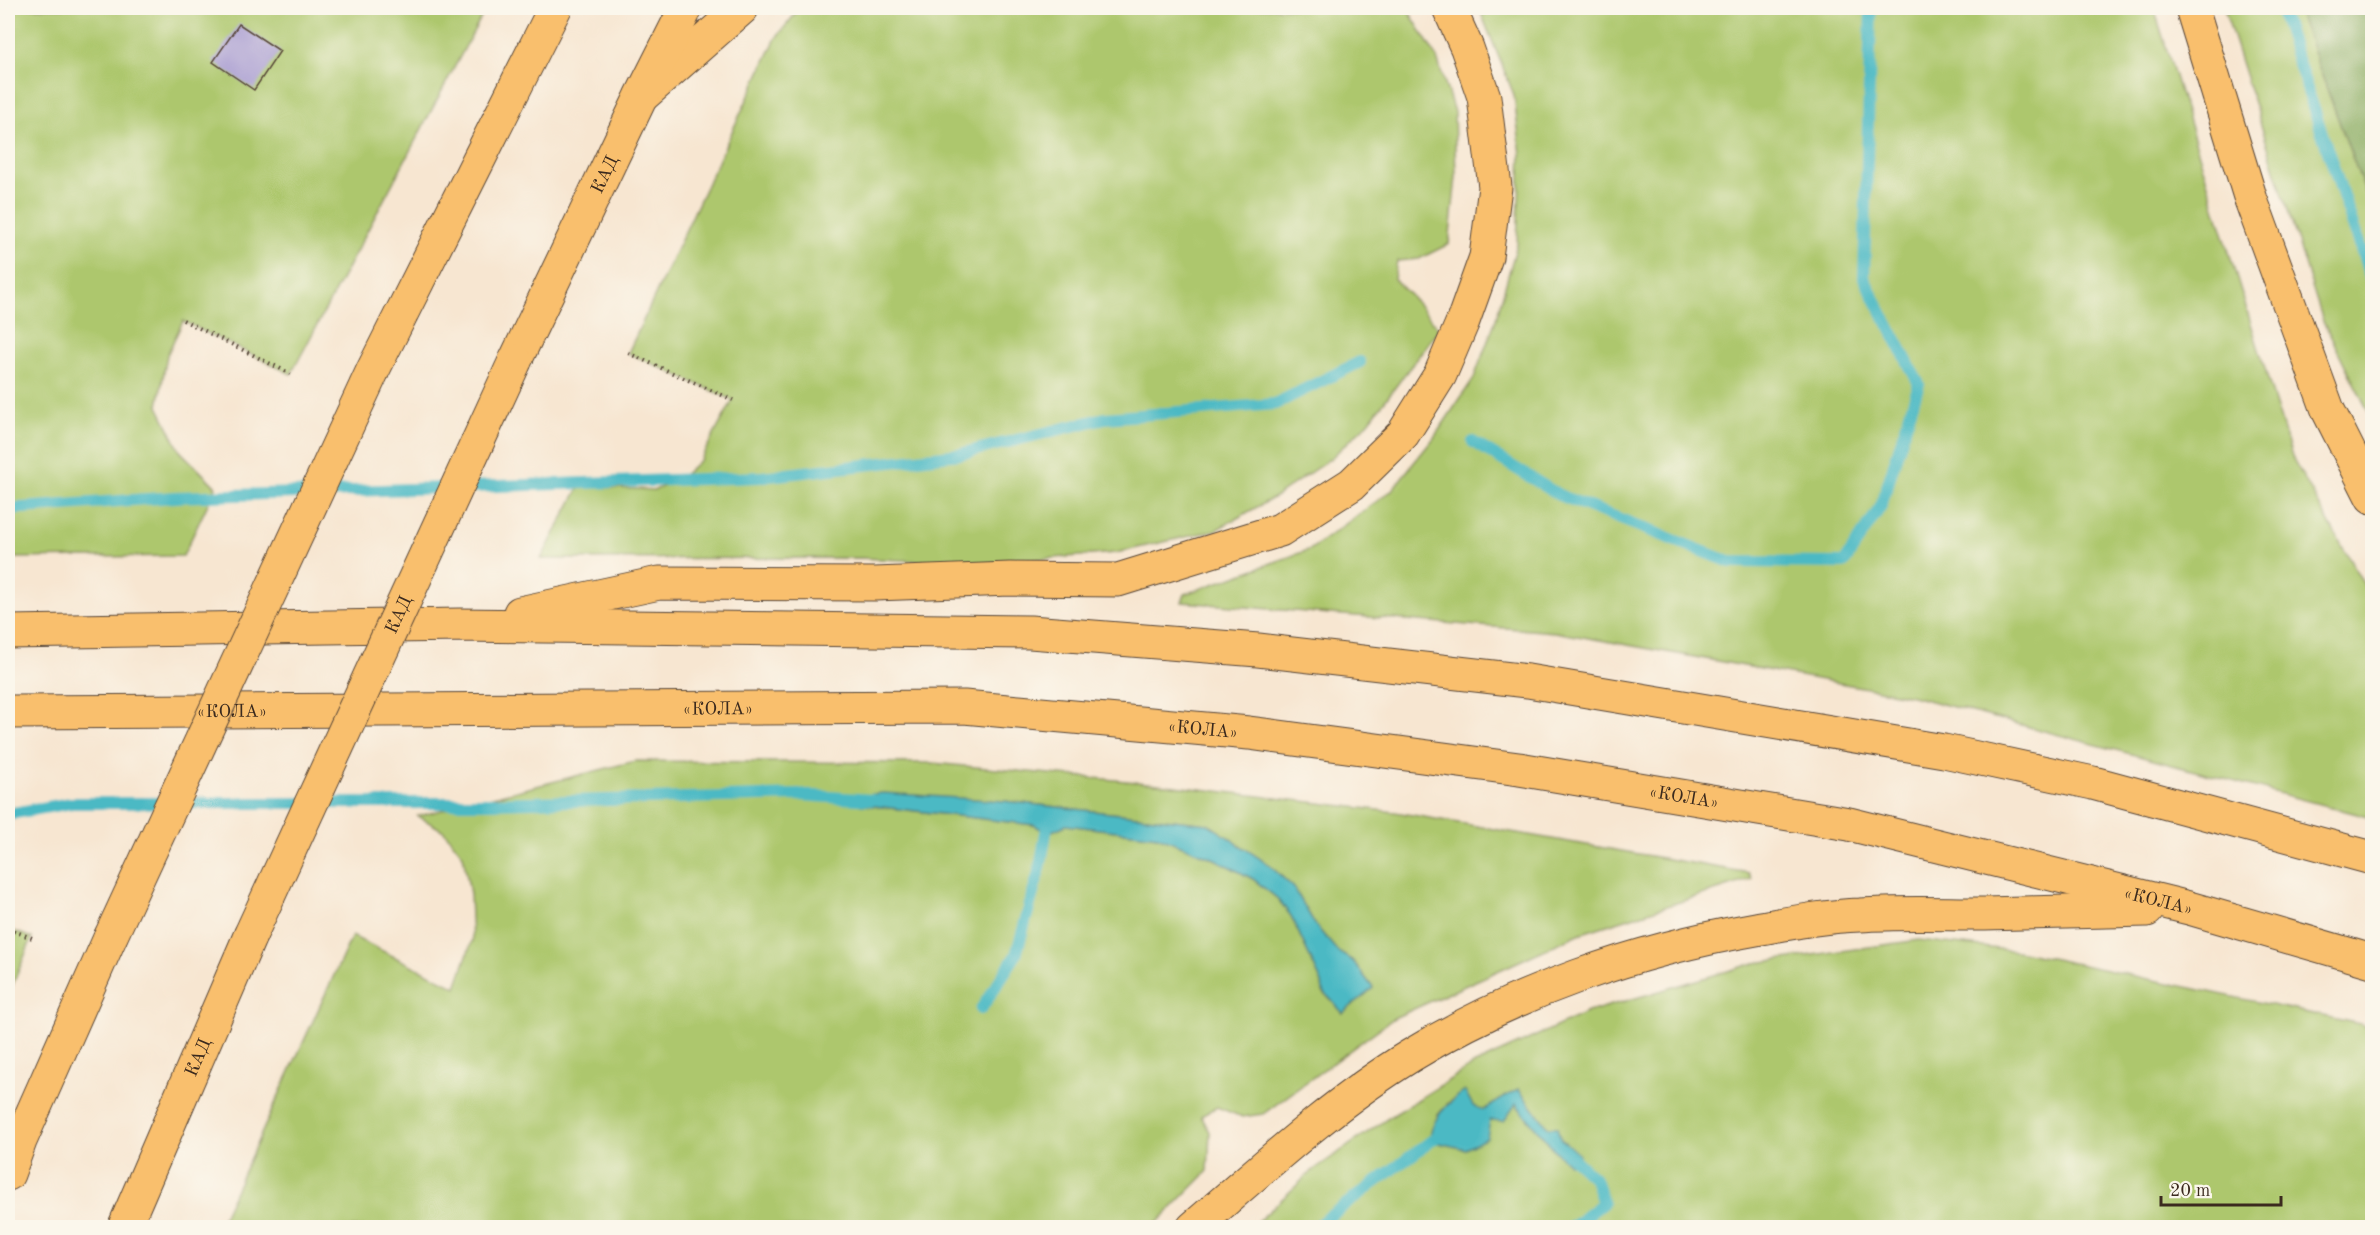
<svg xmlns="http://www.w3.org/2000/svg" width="2380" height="1235" font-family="'Old Standard TT',serif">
	<rect width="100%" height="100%" fill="#fbf7ec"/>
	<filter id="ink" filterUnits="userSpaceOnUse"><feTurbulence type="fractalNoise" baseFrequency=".0167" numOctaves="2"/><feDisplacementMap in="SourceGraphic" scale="12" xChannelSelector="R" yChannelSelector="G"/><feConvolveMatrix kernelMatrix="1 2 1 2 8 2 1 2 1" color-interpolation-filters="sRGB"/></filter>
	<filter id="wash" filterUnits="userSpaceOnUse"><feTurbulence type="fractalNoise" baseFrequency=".008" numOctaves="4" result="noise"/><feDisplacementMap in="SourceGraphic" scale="24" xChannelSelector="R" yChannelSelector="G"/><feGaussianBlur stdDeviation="1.35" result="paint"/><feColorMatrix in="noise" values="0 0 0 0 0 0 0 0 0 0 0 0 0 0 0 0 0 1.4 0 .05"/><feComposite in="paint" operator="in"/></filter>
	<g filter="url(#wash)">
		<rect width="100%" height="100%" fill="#f7e6d1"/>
		<g fill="#adc76d" stroke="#747846" stroke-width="1.5" fill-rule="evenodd">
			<polygon points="8,8 486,8 291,374 183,321 167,355 158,406 180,451 216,487 183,556 8,558"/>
			<polygon points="800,8 1407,8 1437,58 1454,112 1456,177 1449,244 1419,259 1397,261 1394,279 1411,296 1439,329 1369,422 1331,458 1275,497 1216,530 1116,553 980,564 860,558 541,559 580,486 655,490 679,479 700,460 733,400 628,353 776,38"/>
			<polygon points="1479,8 2154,8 2292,457 2372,599 2372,818 1912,696 1555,632 1182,602 1185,594 1311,549 1391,491 1433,439 1474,378 1496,319 1517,244 1521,155 1514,95"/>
			<polygon points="2224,8 2297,8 2372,210 2372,419 2323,321"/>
			<path d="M635,761L932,763L1158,784L1395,812L1749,873L1752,879L1579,934L1394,1018L1263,1114L1242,1117L1217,1107L1201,1116L1210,1132L1208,1171L1153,1227L218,1228L352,936L456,987L472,941L470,894L463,855L444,831L418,816ZM857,796L1004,801L1208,824L1268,864L1294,888L1316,926L1338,952L1353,961L1373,988L1343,1013L1323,992L1322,983L1291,916L1278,899L1253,879L1215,859L1158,836L1066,825L1052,831L1043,830L1034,825L857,804Z"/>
			<polygon points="8,929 32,938 8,996"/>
			<path d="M1919,940L2017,951L2360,1024L2372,1029V1227L1251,1228L1312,1171L1387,1119L1473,1065L1588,1012L1755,963ZM1518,1089L1548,1128L1578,1155L1569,1164L1554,1150L1515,1103L1490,1120L1466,1149L1439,1143L1437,1116L1448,1103L1465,1091L1473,1106L1484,1110Z"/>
		</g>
		<polygon fill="#8aac60" stroke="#626b3f" stroke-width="1.5" points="2297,8 2372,8 2372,210"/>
		<g fill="#4bb9c4" stroke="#437271" stroke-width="1.5">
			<polygon points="883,793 1004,801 1208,824 1268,864 1294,888 1316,926 1338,952 1353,961 1373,988 1343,1013 1323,991 1322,983 1291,916 1278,899 1253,879 1215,859 1158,836 1066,825 1052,831 1043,830 1034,825 857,804 857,796"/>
			<path d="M1518,1089L1548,1127H1557L1560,1138L1579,1155L1569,1164L1554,1150L1516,1104L1504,1121L1490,1120L1487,1138L1466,1149L1439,1143L1430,1136C1434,1115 1448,1103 1465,1091L1473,1106L1484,1110Z"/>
		</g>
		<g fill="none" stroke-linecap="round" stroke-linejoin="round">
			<g stroke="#4bb9c4" stroke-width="12">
				<polyline points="2280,8 2372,282"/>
				<polyline points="1473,442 1559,495 1730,562 1844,563 1881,506 1919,384 1864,278 1871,8"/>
				<polyline points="8,509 175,497 761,477 960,454 1105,418 1275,404 1360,362"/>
				<polyline points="8,814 71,803 493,803 800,795 872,800"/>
				<polyline points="981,1009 1016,955 1040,868 1049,815"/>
				<polyline points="1563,1149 1595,1179 1603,1203 1571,1228"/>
				<polyline points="1314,1228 1446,1130"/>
			</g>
		</g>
		<g id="blocks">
			<polygon fill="#ada2d3" points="239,24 280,51 254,90 213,62"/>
		</g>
	</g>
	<g filter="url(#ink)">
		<use href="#blocks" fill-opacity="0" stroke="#574639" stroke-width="1.5"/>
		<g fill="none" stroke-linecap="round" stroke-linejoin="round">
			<defs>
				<g id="primary">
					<polyline points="642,96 742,8"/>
					<polyline points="520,613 659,583 875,584 1010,579 1118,580 1280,530 1352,484 1403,434 1440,375 1463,321 1486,257 1495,187 1484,97 1467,48 1449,8"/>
					<polyline points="8,632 460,625 1030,632 1258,650 1528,681 1944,751 2093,783 2372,858"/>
				</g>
				<g id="trunk">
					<polyline points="2192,8 2251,200 2328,410 2372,497"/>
					<path id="s1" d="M8,712L964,707L1249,733L1519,769L1849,824L2189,908L2372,961"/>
					<path d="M1193,1228C1263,1168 1332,1104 1410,1056C1514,992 1636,950 1756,929C1790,923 1825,916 1860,915C1901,912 1943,914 1985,914C2039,913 2093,911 2147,910"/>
				</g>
				<g id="motorway">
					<path id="s2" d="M515,361L641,97L686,8"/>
					<polyline points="373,370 555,8"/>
					<polyline points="8,1174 20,1141 110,938"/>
					<path id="s3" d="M124,1228L250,936"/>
				</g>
			</defs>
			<use href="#primary" stroke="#574639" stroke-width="35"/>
			<use href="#trunk" stroke="#574639" stroke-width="35"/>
			<use href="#motorway" stroke="#574639" stroke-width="35"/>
			<g stroke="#574639" stroke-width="4" stroke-dasharray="1.5 4.5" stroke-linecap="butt">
				<polyline points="183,320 291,374"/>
				<polyline points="628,353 733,400"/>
				<polyline points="8,929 32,938"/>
			</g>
			<use href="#primary" stroke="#f9bf6d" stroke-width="33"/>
			<use href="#trunk" stroke="#f9bf6d" stroke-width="33"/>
			<use href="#motorway" stroke="#f9bf6d" stroke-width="33"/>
			<defs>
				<g id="motorway-bridge">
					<path id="s4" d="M250,936L515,361"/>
					<polyline points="110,938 373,370"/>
				</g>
			</defs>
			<use href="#motorway-bridge" stroke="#574639" stroke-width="35" stroke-linecap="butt"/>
			<use href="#motorway-bridge" stroke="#f9bf6d" stroke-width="33"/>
		</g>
	</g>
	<g text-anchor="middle" stroke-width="6" stroke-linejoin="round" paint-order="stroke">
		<g font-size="18" fill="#3b2a1e" stroke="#fbf7ec">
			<text dy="6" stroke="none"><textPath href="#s2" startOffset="207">КАД</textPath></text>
			<text dy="6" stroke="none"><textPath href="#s4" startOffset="354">КАД</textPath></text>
			<text dy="6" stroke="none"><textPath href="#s1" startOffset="710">«КОЛА»</textPath></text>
			<text dy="6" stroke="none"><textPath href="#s1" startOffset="224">«КОЛА»</textPath></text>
			<text dy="6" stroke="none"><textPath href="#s1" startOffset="1196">«КОЛА»</textPath></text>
			<text dy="6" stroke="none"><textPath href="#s1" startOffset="1682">«КОЛА»</textPath></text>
			<text dy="6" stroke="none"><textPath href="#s1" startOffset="2168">«КОЛА»</textPath></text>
			<text dy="6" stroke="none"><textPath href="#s3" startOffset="186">КАД</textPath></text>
		</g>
	</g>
	<rect width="2380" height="1235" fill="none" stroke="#fbf7ec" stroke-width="30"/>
	<path d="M2161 1196v9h120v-9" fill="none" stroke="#3b2a1e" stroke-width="3"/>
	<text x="2170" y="1196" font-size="18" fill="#3b2a1e" stroke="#fbf7ec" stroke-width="4.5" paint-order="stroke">20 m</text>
</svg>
